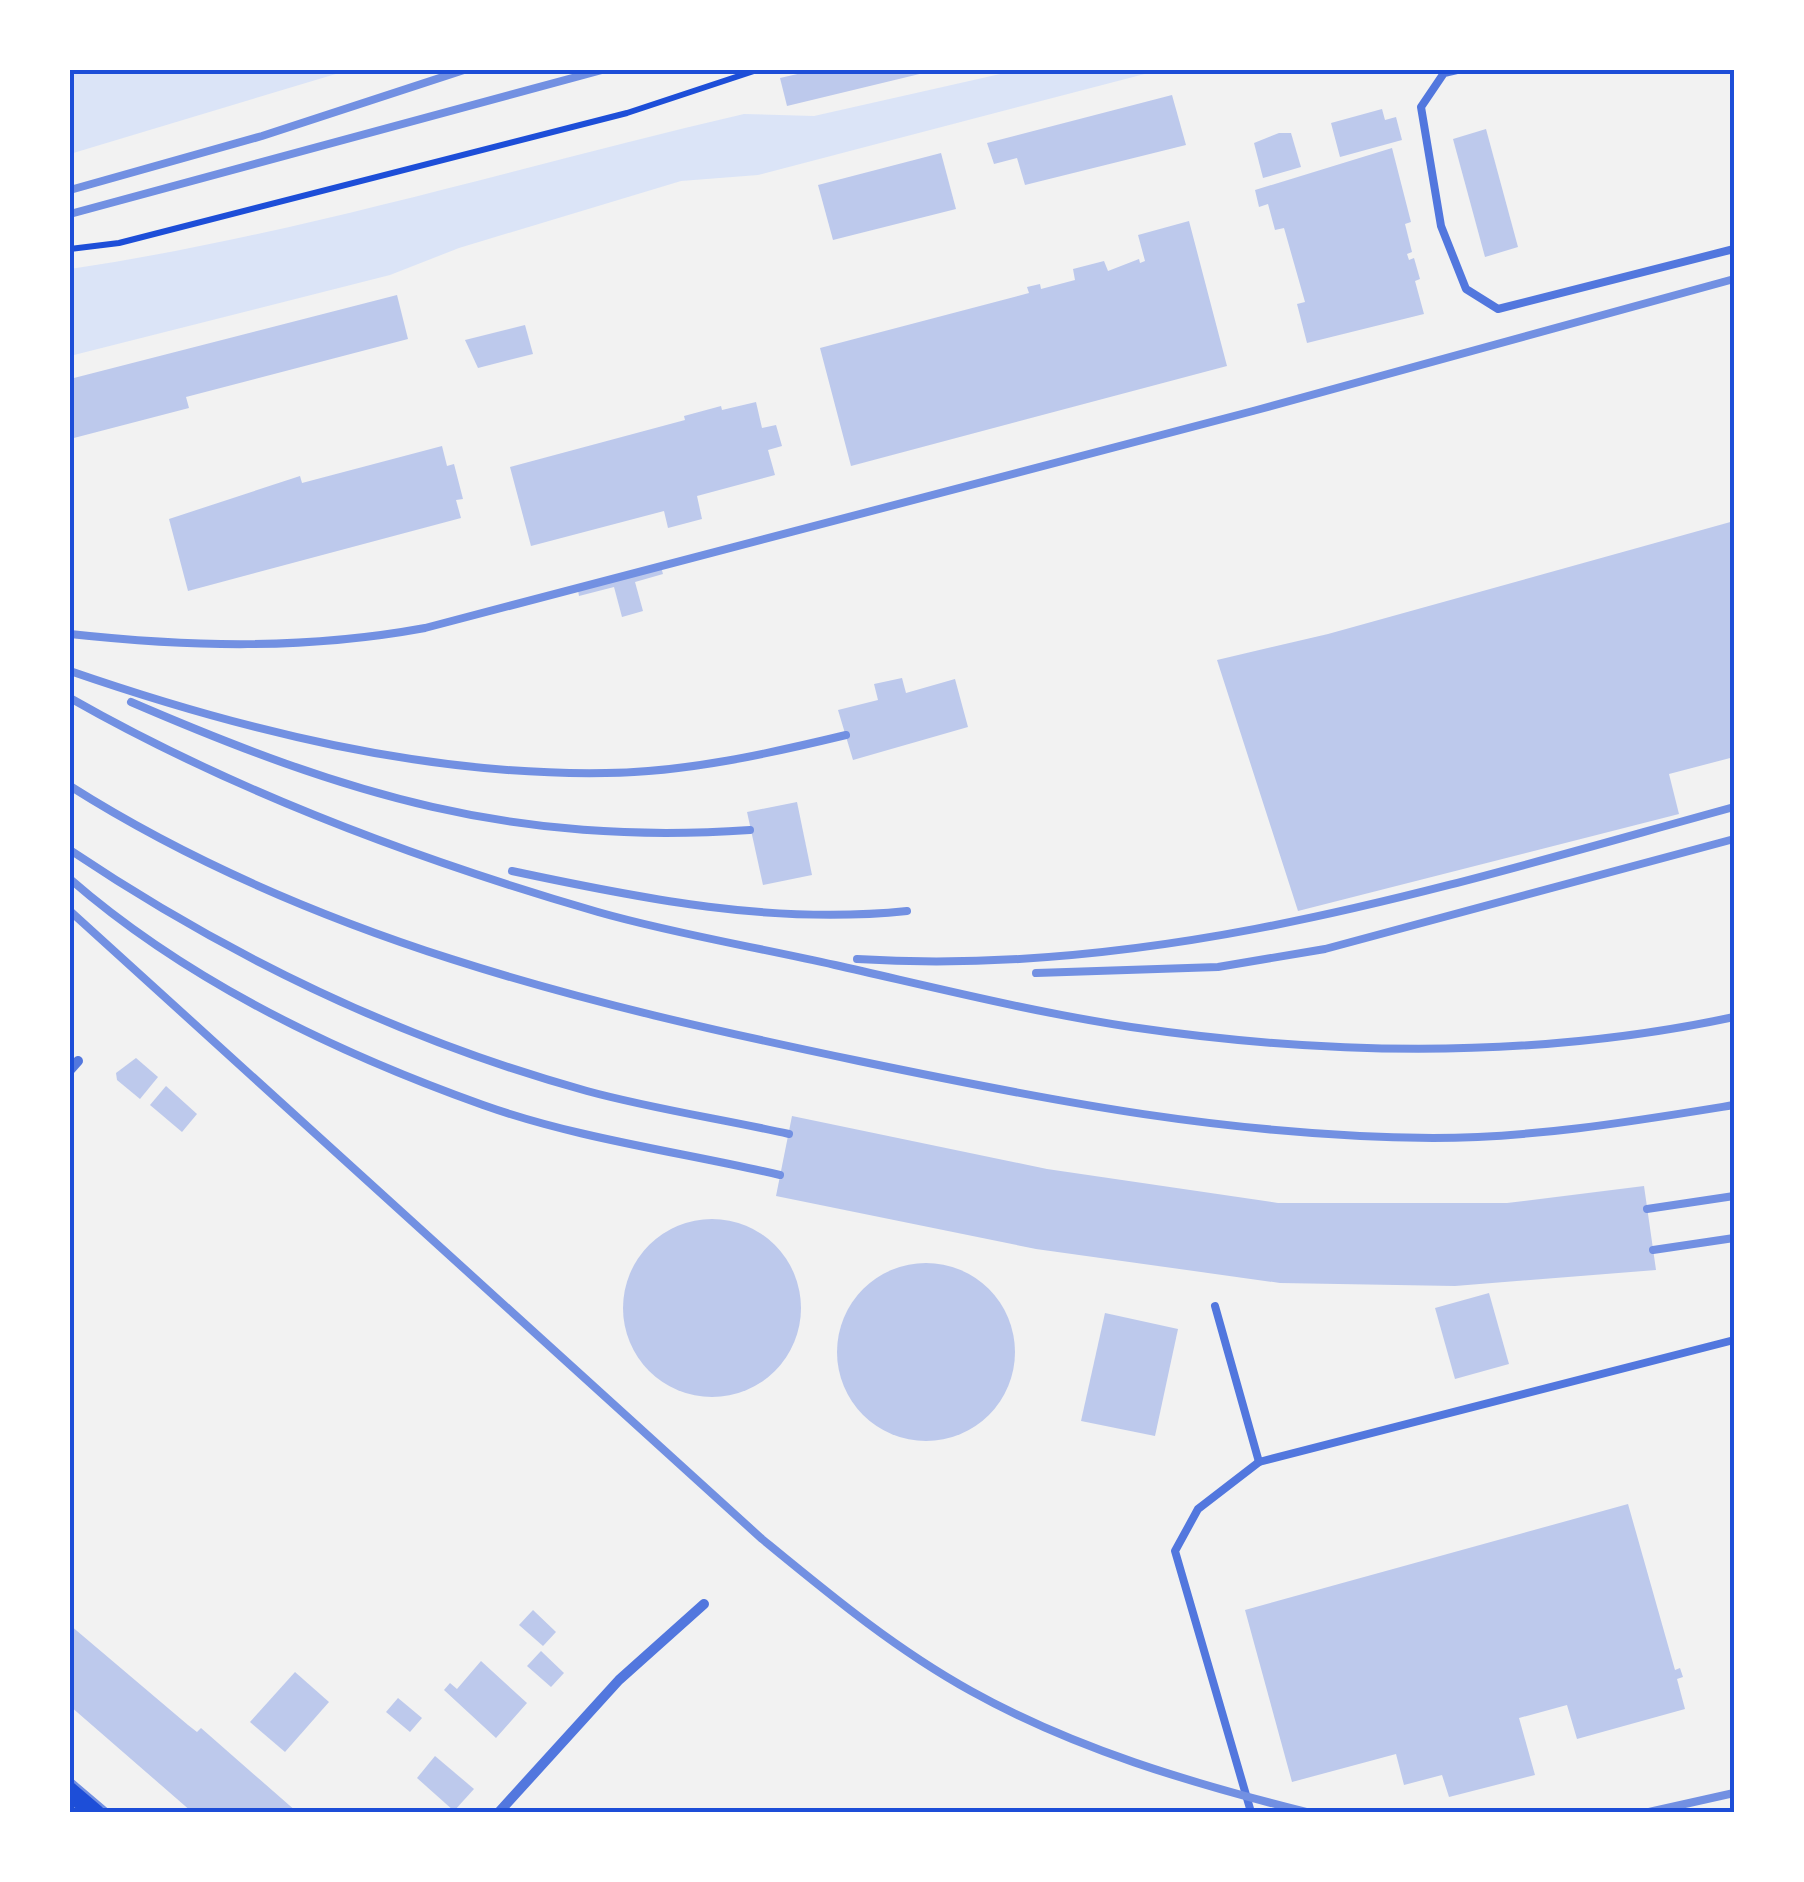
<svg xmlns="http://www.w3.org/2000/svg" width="1804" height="1882" font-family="'Golos Text',sans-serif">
	<rect width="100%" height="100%" fill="#f2f2f2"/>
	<g fill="#dbe4f7">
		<polygon points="70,70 349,70 70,154"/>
		<path d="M1018,70H1160L758,175L681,181L459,248L390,275L70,356V269C298,235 520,166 744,114L814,116Z"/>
	</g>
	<g fill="#bdc9ec">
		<polygon points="815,70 932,70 932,71 787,106 780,78"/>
		<polygon points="1172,95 1186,145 1025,185 1017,158 994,164 987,143"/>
		<polygon points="1382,109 1385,120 1396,117 1402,140 1340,157 1331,123"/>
		<polygon points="1486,129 1518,247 1485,257 1453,139"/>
		<polygon points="1279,133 1291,133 1301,167 1263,178 1254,143"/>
		<polygon points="1392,148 1411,222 1405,224 1412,252 1407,254 1409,260 1414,258 1420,279 1415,281 1424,314 1307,343 1297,304 1305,302 1284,228 1275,230 1268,204 1259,207 1255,190"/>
		<polygon points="941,153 956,209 833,240 818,185"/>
		<polygon points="1189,221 1227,366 851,466 820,348 1029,293 1027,287 1040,284 1041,289 1075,280 1073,269 1104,261 1108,271 1139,259 1140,263 1145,261 1138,235"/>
		<polygon points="397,295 408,339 186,397 189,408 70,439 70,379"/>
		<polygon points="525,325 533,354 478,368 465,340"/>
		<polygon points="756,402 762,428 776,425 782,446 768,450 775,475 697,496 702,519 668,528 664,511 531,546 510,467 685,420 684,416 721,406 722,410"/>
		<polygon points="442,446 447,466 454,464 463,499 456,500 461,518 188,591 169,519 300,476 302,483"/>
		<polygon points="1734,521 1734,757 1669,774 1679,814 1298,911 1217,660 1328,634"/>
		<polygon points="660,563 663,574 635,582 643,611 622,617 614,587 579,596 577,585"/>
		<polygon points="902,678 906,693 955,679 968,727 853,760 838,710 878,700 874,684"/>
		<polygon points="797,802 812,875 763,885 747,812"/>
		<polygon points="136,1058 158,1077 140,1099 117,1080 116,1073"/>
		<polygon points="166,1086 197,1114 182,1132 150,1105"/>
		<polygon points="792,1116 1047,1169 1278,1203 1507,1203 1644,1186 1656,1270 1455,1286 1280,1283 1036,1249 776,1196"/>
		<circle cx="712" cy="1308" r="89"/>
		<circle cx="926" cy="1352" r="89"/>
		<polygon points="1489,1293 1509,1364 1455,1379 1435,1308"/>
		<polygon points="1105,1313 1178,1329 1155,1436 1081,1421"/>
		<polygon points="1628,1504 1675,1670 1680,1668 1683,1677 1677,1679 1685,1709 1577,1739 1567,1705 1519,1718 1535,1775 1449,1797 1442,1775 1404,1785 1396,1754 1292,1782 1245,1610"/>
		<polygon points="533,1610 556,1632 543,1646 519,1625"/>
		<polygon points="70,1625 188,1725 197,1732 201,1728 297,1812 192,1812 70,1706"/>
		<polygon points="541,1651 564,1673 551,1687 527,1666"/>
		<polygon points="481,1661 527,1703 496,1738 444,1690 450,1683 457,1689"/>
		<polygon points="295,1672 329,1702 285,1752 250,1722"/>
		<polygon points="398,1698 422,1718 410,1732 386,1712"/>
		<polygon points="435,1756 474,1789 454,1811 417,1778"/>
	</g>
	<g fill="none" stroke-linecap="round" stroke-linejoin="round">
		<polyline stroke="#1d4ed8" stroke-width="6" points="70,249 119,243 627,113 757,70"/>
		<g stroke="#5277de" stroke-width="8">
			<polyline points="1457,70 1444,73 1421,107 1441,226 1466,289 1498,309 1734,249"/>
			<polyline points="1215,1306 1259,1462"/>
			<polyline points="1251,1812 1175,1551 1198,1509 1259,1462 1734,1340"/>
		</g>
		<g stroke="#5277de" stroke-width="10">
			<polyline points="70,1070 78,1061"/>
			<polyline points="499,1812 619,1680 704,1604"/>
		</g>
		<polyline stroke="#1d4ed8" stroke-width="20" points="70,1791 94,1812"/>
		<g stroke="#7290e2" stroke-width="2.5">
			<polyline points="70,1778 110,1812"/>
			<polyline points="70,1805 78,1812"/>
		</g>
		<g stroke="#7290e2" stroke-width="8">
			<polyline points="70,190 262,136 464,70"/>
			<polyline points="70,214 602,70"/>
			<path d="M70,634C190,647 305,650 425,628L1253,411L1734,279"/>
			<path d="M70,671C241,730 425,776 606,773C687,772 767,754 846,735"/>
			<path d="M70,698C235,792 415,859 598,912C675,934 756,947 835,965C933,987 1032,1012 1131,1027C1330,1056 1537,1059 1734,1017"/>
			<path d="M131,702C347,795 512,846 750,830"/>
			<path d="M70,786C310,938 585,1004 859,1061C1056,1102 1230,1136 1433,1138C1534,1138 1635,1121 1734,1105"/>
			<path d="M70,850C228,956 402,1040 587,1091C653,1109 722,1119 789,1134"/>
			<path d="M512,871C643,899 773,925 907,911"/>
			<path d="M70,879C187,981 337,1053 483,1105C579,1139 681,1152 780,1175"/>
			<path d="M70,911L762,1539C829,1594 895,1649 971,1691C1075,1749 1191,1783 1306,1812"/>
			<path d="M857,959C1160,978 1446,886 1734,807"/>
			<polyline points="1036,973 1218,967 1325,949 1734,839"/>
			<polyline points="1647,1209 1734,1196"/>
			<polyline points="1653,1250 1734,1238"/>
			<polyline points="1649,1812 1734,1793"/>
		</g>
	</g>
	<rect width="1804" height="1882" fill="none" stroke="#ffffff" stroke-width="145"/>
	<rect x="72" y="72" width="1660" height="1738" fill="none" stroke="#1d4ed8" stroke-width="4"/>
</svg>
